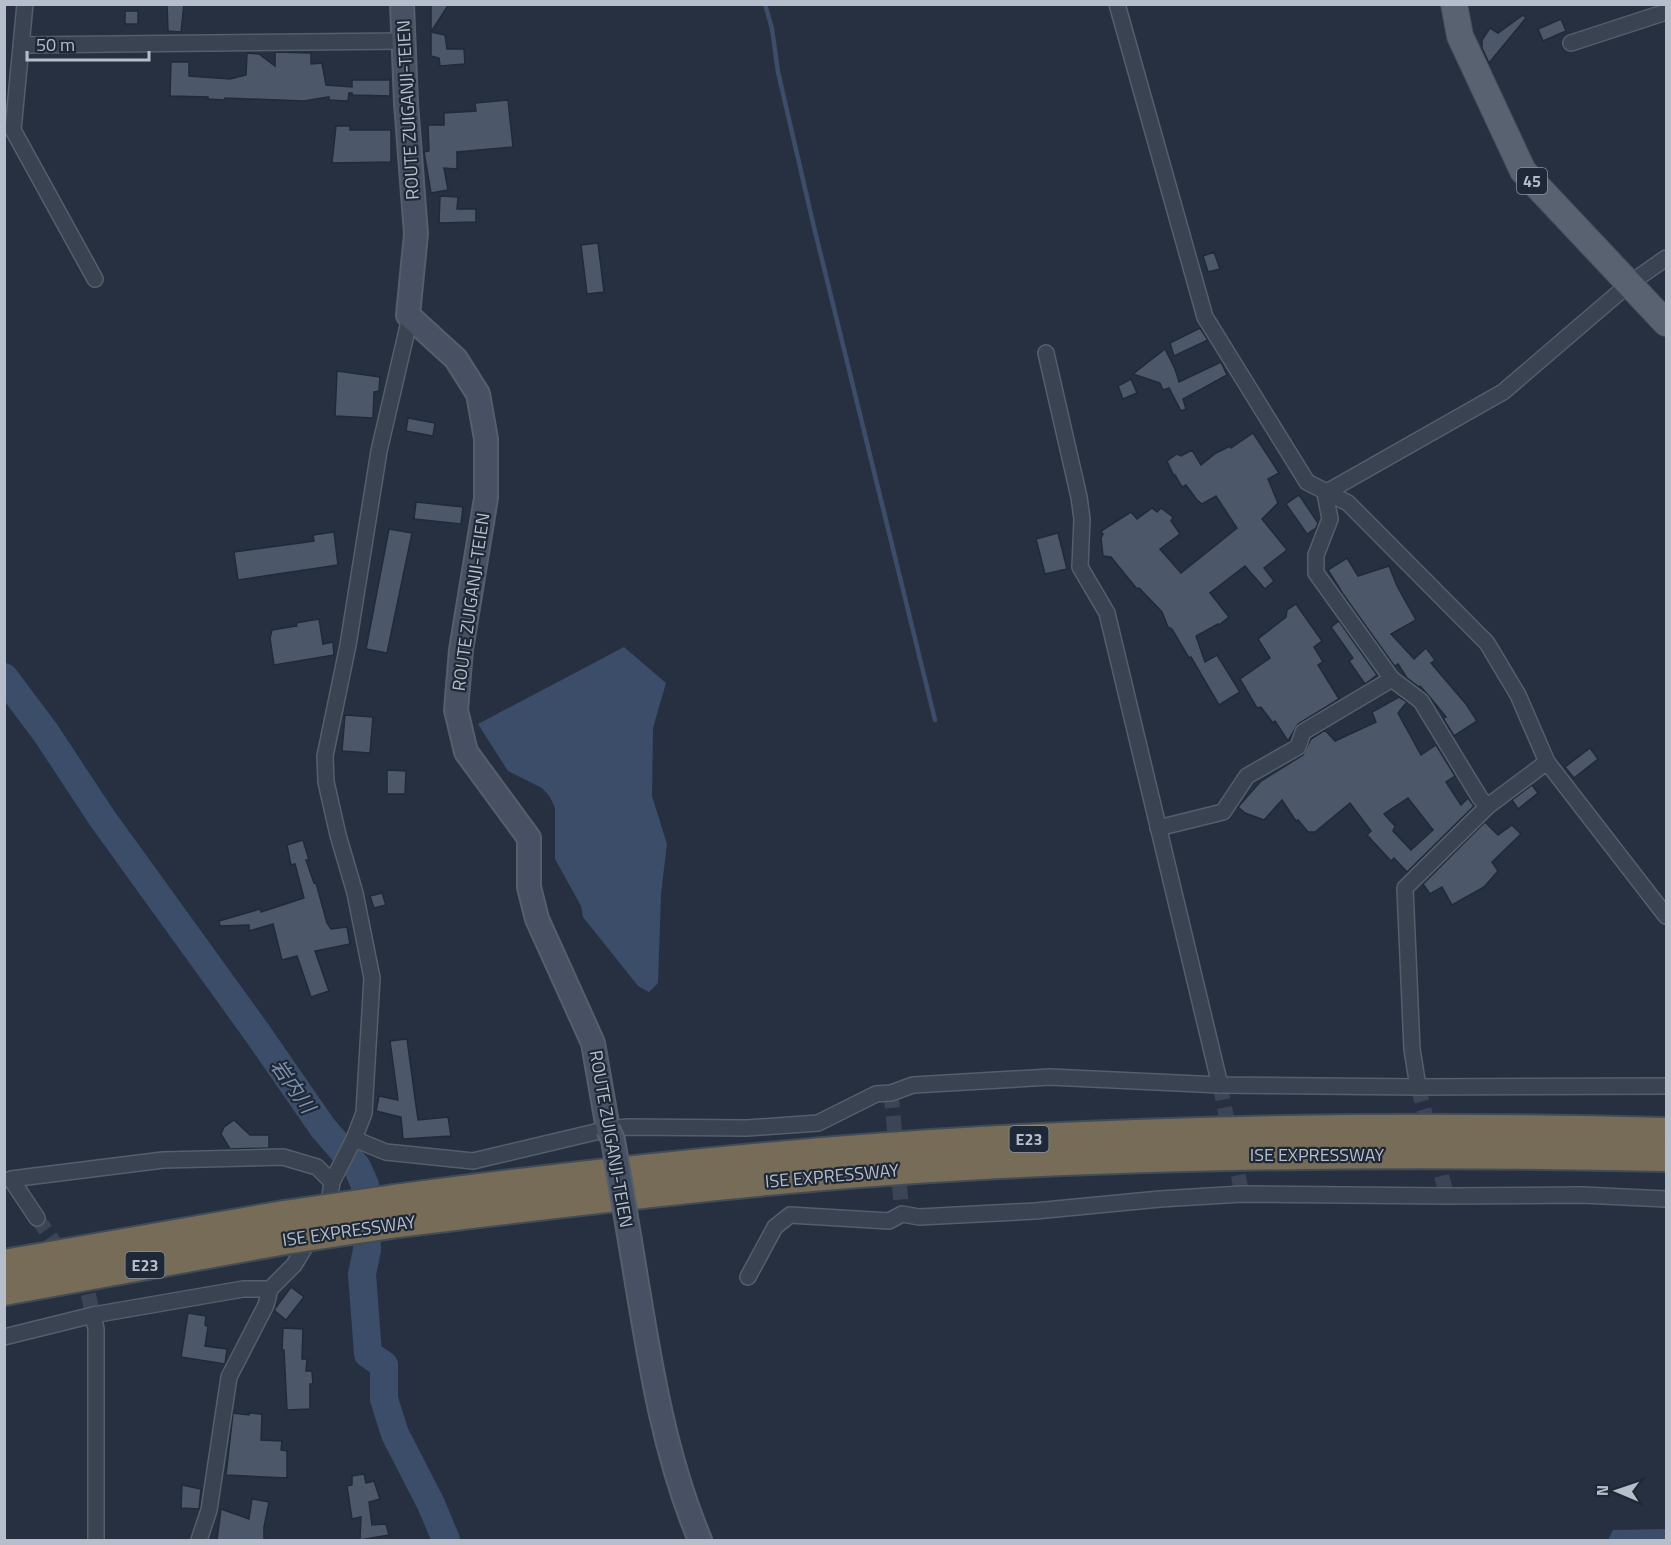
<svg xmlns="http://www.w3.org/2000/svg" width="1671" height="1545" font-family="'Titillium Web','Noto Sans JP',sans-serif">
	<rect width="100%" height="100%" fill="#263041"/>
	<g fill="#3c4d6a">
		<polygon points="624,647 666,683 653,728 652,796 667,844 661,894 658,983 649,992 638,986 583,917 581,906 555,859 555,808 550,797 542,788 508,771 478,724"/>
		<polygon points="1666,1529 1666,1540 1608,1540 1613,1530"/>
	</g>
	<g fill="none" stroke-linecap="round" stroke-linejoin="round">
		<polyline stroke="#3c4d6a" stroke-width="4.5" points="765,4 772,29 778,72 813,223 935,720"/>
		<polyline stroke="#3c4d6a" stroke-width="28" points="4,677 46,733 102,818 258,1034 323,1128 357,1167 365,1185 367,1250 362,1274 368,1354 384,1365 384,1399 395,1434 431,1504 446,1540"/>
	</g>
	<g fill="#4c576a" stroke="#212a38" stroke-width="1.5" fill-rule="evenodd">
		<polygon points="167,4 184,4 181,32 168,31"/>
		<polygon points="431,4 449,4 431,32"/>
		<rect x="125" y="11" width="13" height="13"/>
		<polygon points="1523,15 1526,18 1489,63 1482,48 1482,40 1490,28 1498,33"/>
		<polygon points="1561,19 1566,31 1543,41 1538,29"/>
		<polygon points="431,32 445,35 447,49 464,49 465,64 440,66 439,58 431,56"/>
		<polygon points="275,52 311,53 311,64 322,63 326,85 352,87 352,80 390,80 390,96 352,95 352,93 349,93 348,101 329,100 329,97 304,101 225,98 225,100 208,99 208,97 170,96 171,62 189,62 189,76 230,79 246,75 247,53 259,54 275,66"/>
		<polygon points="508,100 513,147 457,152 457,169 444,168 448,190 431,193 424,152 429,151 428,125 444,125 444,113 476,111 475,103"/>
		<polygon points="336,126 350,126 350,130 391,130 391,162 332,163"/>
		<polygon points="440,196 458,197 457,209 476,209 476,222 439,223"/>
		<polygon points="598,243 604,292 587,294 581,245"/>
		<polygon points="1214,252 1220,269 1208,272 1203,256"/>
		<polygon points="1200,328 1208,340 1174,356 1170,343"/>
		<polygon points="1165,349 1175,369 1179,382 1221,362 1227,375 1183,399 1186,409 1181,411 1169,388 1163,390 1160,383 1133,374"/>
		<polygon points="337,371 380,377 379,391 374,392 373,418 335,416"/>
		<polygon points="1131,379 1137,393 1123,399 1118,386"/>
		<polygon points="408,418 435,423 433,436 406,431"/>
		<polygon points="1253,433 1279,473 1268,479 1278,503 1262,519 1287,550 1264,568 1274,581 1265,589 1245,566 1210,593 1229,617 1219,625 1218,624 1196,636 1205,662 1217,655 1240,692 1219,705 1191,657 1189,658 1172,629 1168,627 1162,612 1139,588 1137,589 1111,557 1103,556 1101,538 1103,534 1101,531 1131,512 1137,519 1152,508 1157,512 1161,508 1173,517 1171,521 1180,534 1160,549 1181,573 1237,528 1216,496 1202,504 1197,500 1186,485 1182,487 1175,475 1174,476 1167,461 1177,454 1181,456 1192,450 1201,465 1216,453 1230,446 1231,448"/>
		<polygon points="1299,495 1318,523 1316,528 1307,534 1286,504"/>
		<polygon points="416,502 463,507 461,524 414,519"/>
		<polygon points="389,529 412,533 387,653 366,649"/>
		<polygon points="334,532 338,565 238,580 234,552 314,541 313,535"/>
		<polygon points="1058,533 1067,569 1045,574 1036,539"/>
		<polygon points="1347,558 1358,576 1389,566 1397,586 1416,620 1391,634 1414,659 1426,648 1435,660 1431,663 1466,704 1477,721 1454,736 1443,718 1446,717 1429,696 1420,686 1419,687 1407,678 1398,664 1396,666 1393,664 1343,594 1328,570"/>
		<polygon points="1296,604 1322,641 1314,647 1323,662 1318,665 1339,699 1298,724 1288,741 1275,721 1273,723 1261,707 1257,708 1240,679 1270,658 1258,639 1286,617 1287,610"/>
		<polygon points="319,619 323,644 333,642 334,655 274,665 270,638 272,630 297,626 296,623"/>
		<polygon points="1339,621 1377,675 1365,684 1349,661 1353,658 1331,627"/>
		<path d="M1399,697L1407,702L1398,713L1421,755L1436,745L1455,776L1446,782L1461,805L1468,798L1474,806L1407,872L1394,858L1391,861L1367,835L1371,831L1350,803L1315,832H1308L1298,820L1296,821L1282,800L1264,820L1245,813L1238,807L1261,781L1303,755L1311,739L1325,730L1335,741L1376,722L1372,712ZM1408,798L1433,830L1411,850L1393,831L1395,826L1384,814Z"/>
		<polygon points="345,715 373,717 370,753 342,751"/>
		<polygon points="1590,748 1598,759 1574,778 1565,767"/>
		<polygon points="387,770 406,771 405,794 387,794"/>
		<polygon points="1532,785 1538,793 1518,809 1512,800"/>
		<polygon points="1485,822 1498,835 1512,825 1521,834 1492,862 1498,871 1484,887 1452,905 1442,887 1430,894 1423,884"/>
		<polygon points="303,840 309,860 306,860 314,883 316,883 327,923 331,929 347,927 350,944 315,951 329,991 311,997 297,956 282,960 273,924 249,931 249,925 220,926 219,921 260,909 261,912 304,898 295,864 291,865 287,845"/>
		<polygon points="382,893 386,905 374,908 370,896"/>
		<polygon points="407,1039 418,1120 448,1117 451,1136 403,1139 401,1117 376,1111 379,1096 398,1100 390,1041"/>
		<polygon points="234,1120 250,1135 269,1135 269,1148 230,1149 221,1134 224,1127"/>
		<polygon points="291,1287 304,1297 286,1320 274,1310"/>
		<polygon points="188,1313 206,1316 205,1325 208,1327 205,1346 227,1349 225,1364 181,1357"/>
		<polygon points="283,1328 303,1329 302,1359 307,1359 306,1371 312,1371 313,1384 310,1384 310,1409 287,1410 284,1350 282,1350"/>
		<polygon points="233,1413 249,1415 249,1413 262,1414 261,1440 282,1441 281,1450 287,1451 287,1478 226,1475"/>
		<polygon points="364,1474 366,1483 374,1481 380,1499 369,1502 372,1525 386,1524 389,1535 360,1540 361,1517 352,1519 347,1486 352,1485 352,1476"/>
		<polygon points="182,1485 201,1489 199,1509 181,1508"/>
		<polygon points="252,1499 269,1502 264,1527 264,1540 217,1540 221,1509 249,1519"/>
	</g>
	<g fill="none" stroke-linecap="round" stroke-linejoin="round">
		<g stroke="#3c4556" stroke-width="15" stroke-dasharray="15 8" stroke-linecap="butt">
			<polyline points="1220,1085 1242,1194"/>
			<polyline points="1418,1087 1447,1196"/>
			<polyline points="891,1093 902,1214"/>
			<polyline points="37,1218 87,1289 93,1315"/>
		</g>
		<defs>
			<g id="street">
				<polyline points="25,4 13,130 95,279"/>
				<polyline points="1117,4 1205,317 1307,482 1348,503 1487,643 1518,695 1547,762 1666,916"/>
				<polyline points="1571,43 1666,12"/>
				<polyline points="22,45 402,41"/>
				<polyline points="1046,353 1079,497 1082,519 1080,567 1107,613 1220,1085"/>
				<polyline points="1325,493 1503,392 1629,284 1666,258"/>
				<polyline points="1325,493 1330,519 1316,555 1316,573 1392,679 1421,701 1480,798 1488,806"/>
				<polyline points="1158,828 1223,812 1247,776 1298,747 1303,732 1392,679"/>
				<polyline points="1418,1087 1412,1049 1405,888 1488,806 1547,762"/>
				<polyline points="354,1139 386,1152 473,1161 608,1129 628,1127 747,1128 818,1123 876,1094 891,1093 913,1085 1050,1077 1220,1085 1418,1087 1666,1086"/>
				<polyline points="324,1211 330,1196 332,1182 354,1139 364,1113 372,978 355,893 338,835 326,782 325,756 348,645 379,451 408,326 408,315"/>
				<polyline points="37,1218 11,1179 163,1160 283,1157 317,1167 332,1182"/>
				<polyline points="748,1277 775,1227 790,1215 889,1221 902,1214 919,1217 1035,1211 1160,1199 1242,1194 1447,1196 1582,1195 1666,1199"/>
				<polyline points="93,1315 96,1329 96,1540"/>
				<polyline points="4,1337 93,1315 243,1289 270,1289"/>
				<polyline points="199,1540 209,1510 229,1377 266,1305 270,1289 294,1265 312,1235"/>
			</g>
			<g id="secondary">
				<polyline points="402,4 406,103 416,234 408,315 456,359 478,394 486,439 486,498 461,650 456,710 466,752 529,838 529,887 537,919 593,1043 608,1129"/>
				<path d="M630,1241C647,1342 660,1445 700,1540"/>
			</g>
			<polyline id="primary" points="1454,4 1460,36 1523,171 1666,323"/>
			<g id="highway">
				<path d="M394,1199C589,1173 784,1152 981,1141C1209,1128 1438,1126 1666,1132"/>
				<path d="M398,1223C593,1199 787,1175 983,1165C1211,1153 1439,1152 1666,1157"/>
				<polyline points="4,1264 284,1215"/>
				<polyline points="4,1291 285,1240"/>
			</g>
		</defs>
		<use href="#street" stroke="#555e6b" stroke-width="18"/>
		<use href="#secondary" stroke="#555e6b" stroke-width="26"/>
		<use href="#primary" stroke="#444c5a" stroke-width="28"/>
		<use href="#highway" stroke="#424b58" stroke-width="32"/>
		<use href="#street" stroke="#3a4351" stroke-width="15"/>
		<use href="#secondary" stroke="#485164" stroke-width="22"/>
		<use href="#primary" stroke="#586271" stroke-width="26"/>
		<use href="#highway" stroke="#776c57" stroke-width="28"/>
		<defs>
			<polyline id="secondary-bridge" points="608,1129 613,1140 630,1241"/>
			<g id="highway-bridge">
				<polyline points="284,1215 394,1199"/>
				<polyline points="285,1240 398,1223"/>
			</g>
		</defs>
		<use href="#secondary-bridge" stroke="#555e6b" stroke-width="26" stroke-linecap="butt"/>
		<use href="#highway-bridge" stroke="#424b58" stroke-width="32" stroke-linecap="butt"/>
		<use href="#secondary-bridge" stroke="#485164" stroke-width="22"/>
		<use href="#highway-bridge" stroke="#776c57" stroke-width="28"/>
	</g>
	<g text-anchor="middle" stroke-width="4.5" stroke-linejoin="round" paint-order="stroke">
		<g fill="#1f2836" stroke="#89919e" stroke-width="1.5">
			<rect x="1517" y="168" width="30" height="26" rx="4.5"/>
			<rect x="1009.5" y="1126" width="39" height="26" rx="4.5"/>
			<rect x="125.5" y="1252" width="39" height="26" rx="4.5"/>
		</g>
		<g font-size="16" font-weight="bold" fill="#b7becb">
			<text x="1532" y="187">45</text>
			<text x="1029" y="1145">E23</text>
			<text x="145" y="1271">E23</text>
		</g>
		<g font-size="18" fill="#b7becb" stroke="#1f2836">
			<text transform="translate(408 110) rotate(-93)" y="6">ROUTE ZUIGANJI-TEIEN</text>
			<text transform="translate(471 602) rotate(-82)" y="6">ROUTE ZUIGANJI-TEIEN</text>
			<text transform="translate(611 1139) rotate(80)" y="6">ROUTE ZUIGANJI-TEIEN</text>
			<text x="1317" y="1161">ISE EXPRESSWAY</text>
			<text transform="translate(832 1176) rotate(-5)" y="6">ISE EXPRESSWAY</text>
			<text transform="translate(349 1231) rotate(-8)" y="6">ISE EXPRESSWAY</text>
		</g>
		<g font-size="20" font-style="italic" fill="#7e92b2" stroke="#1f2836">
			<text transform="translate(293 1086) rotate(55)" y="7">岩内川</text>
		</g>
	</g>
	<rect width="1671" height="1545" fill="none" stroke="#b7becb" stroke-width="12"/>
	<g transform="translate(1617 1491) rotate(272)" stroke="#1f2836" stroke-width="4.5" paint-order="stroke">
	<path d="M0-4.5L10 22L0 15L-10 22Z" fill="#b7becb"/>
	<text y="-9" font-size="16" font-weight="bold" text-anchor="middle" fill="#b7becb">N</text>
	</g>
	<path d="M27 51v9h122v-9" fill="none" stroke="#b7becb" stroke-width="3"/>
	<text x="36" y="51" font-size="18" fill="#b7becb" stroke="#1f2836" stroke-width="4.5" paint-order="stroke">50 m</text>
</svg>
